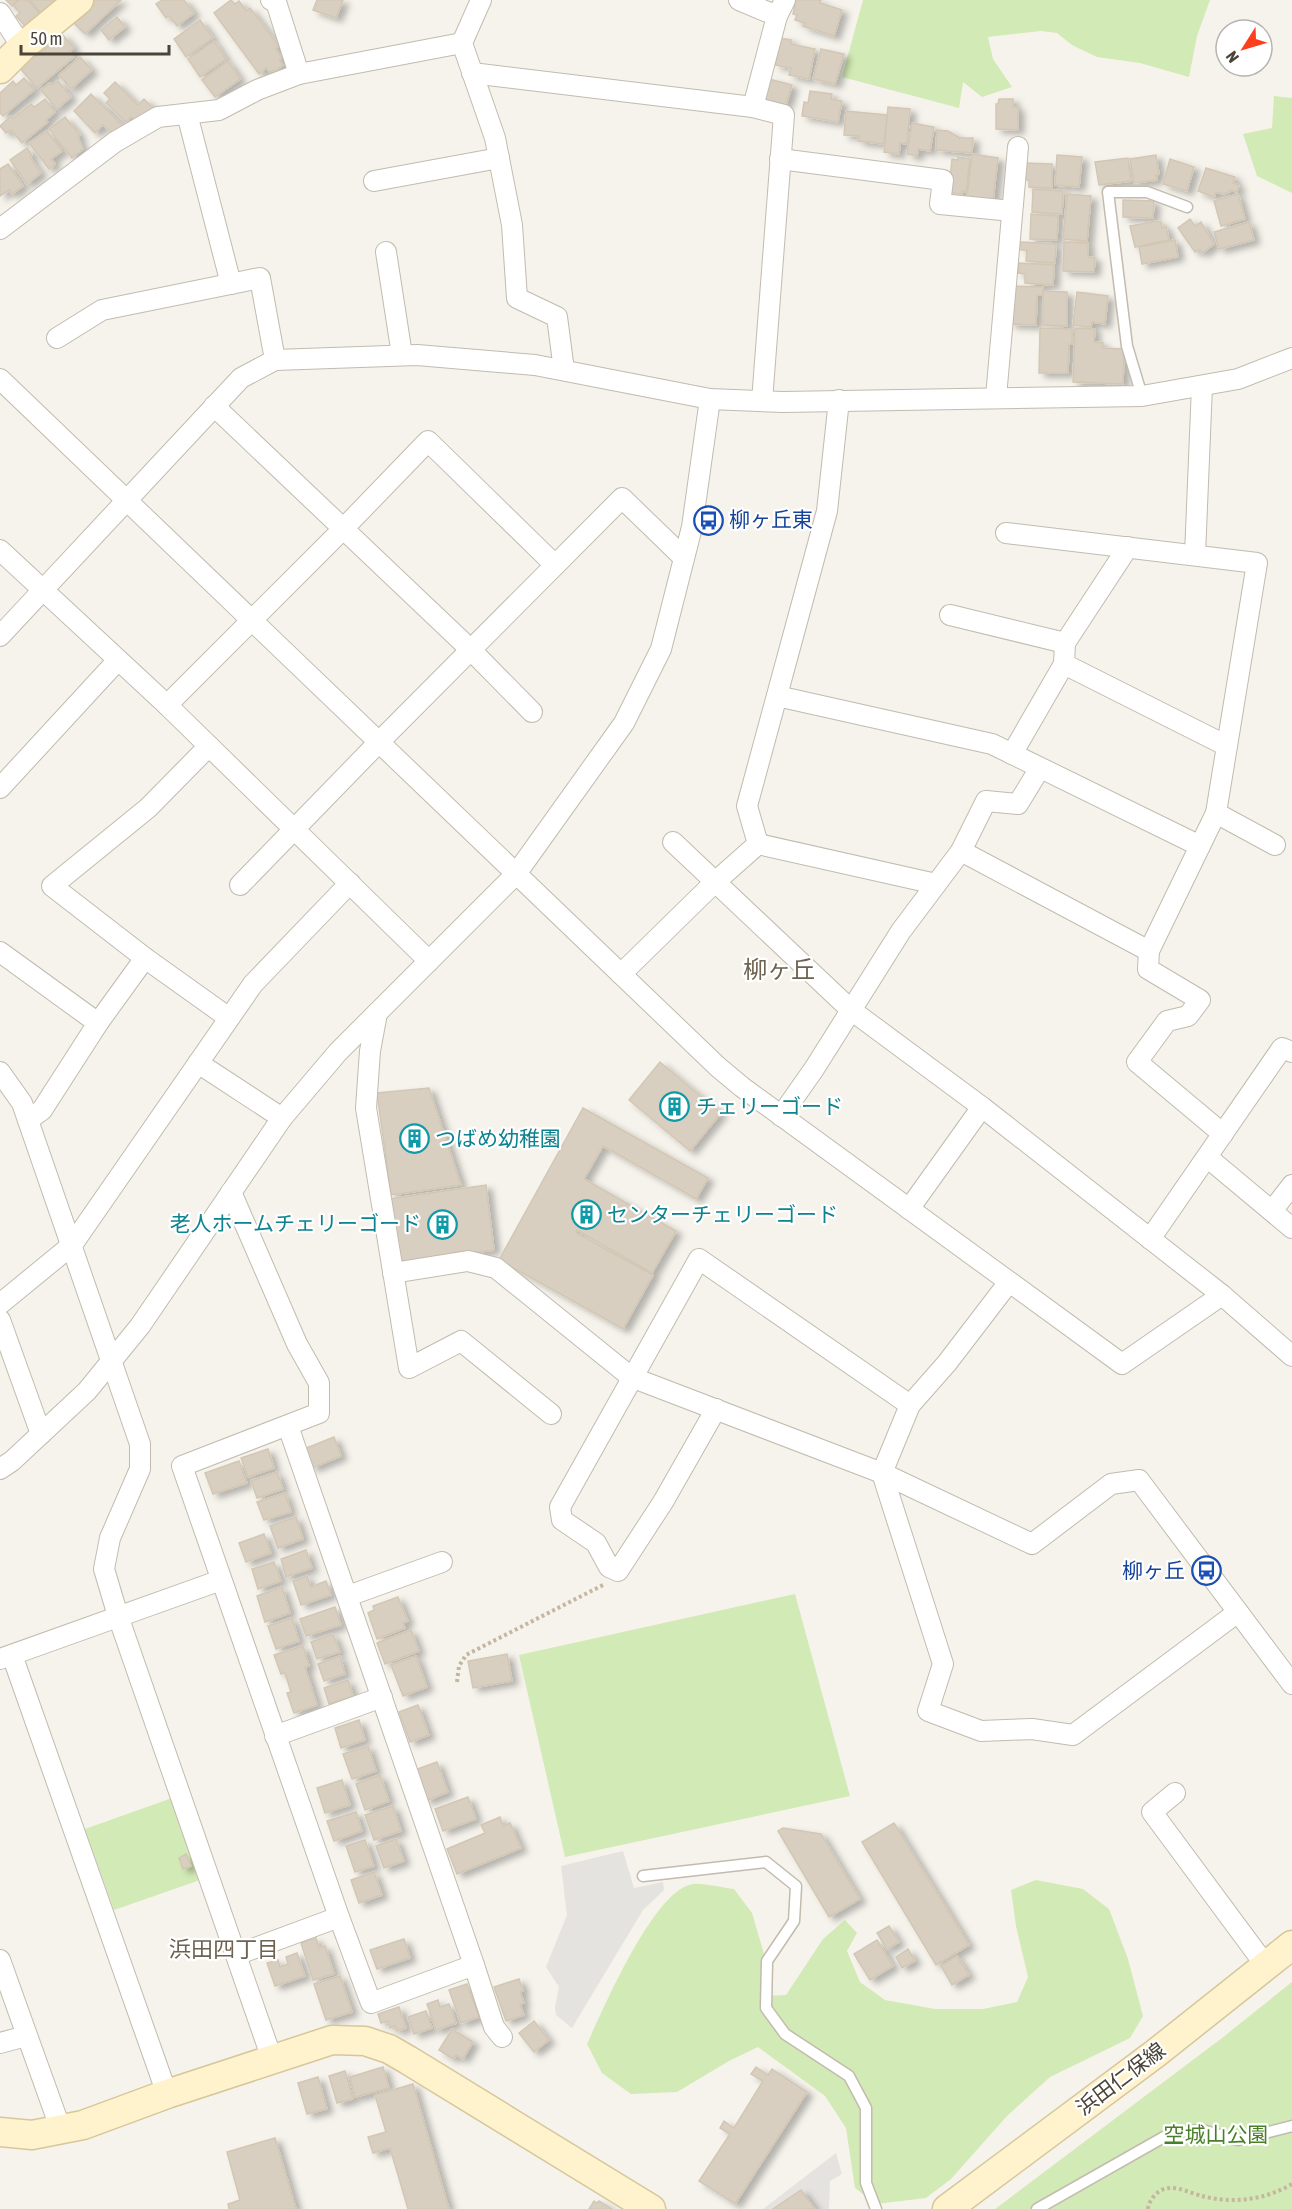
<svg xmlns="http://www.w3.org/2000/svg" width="1292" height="2209" font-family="'Asap Condensed','Noto Sans JP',sans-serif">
	<defs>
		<filter id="shadow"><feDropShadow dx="6" dy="4" stdDeviation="3" flood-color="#0004"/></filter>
	</defs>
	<rect width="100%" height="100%" fill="#f6f3ec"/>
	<g fill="#d2eab5">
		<polygon points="863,0 1210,0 1197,36 1189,77 1140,63 1097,57 1072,45 1057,33 1041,31 988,37 993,59 1012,87 982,97 963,82 959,108 842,77"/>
		<polygon points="1274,96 1292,98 1292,193 1257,176 1243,134 1272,128"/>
		<polygon points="795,1594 850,1796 565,1857 519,1655"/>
		<polygon points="172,1798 200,1880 114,1910 85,1829"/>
		<path d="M1036,1880L1083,1889L1109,1909L1128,1959L1143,2016L1130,2038L1050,2077L1007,2116L951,2179L926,2198L876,2204L855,2188L846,2128L825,2096L758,2047L729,2061L677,2092L631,2094L602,2073L587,2044C603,2010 654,1889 693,1884C705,1883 722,1888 734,1889L752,1913L764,1954V1996L786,1995L823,1939L845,1920L857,1933L847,1951L860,1982L885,2000L935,2009H983L1017,2002L1028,1977L1016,1926L1011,1890Z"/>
		<polygon points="1292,1982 1292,2209 995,2209 1222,2038"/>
	</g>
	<g fill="#e5e3e0">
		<polygon points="623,1851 634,1888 663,1882 664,1890 643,1910 572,2028 556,2015 555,2007 559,1987 546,1967 567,1915 561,1866"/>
		<polygon points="836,2153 842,2174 830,2181 829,2209 815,2209 801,2190 773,2209 763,2209"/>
	</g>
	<g fill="#d8cfc1" stroke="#d3c7b4" stroke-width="1.5" filter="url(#shadow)">
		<polygon points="6,0 18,0 12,6"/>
		<polygon points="19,0 28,0 43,17 26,27 16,16 20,13 13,5"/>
		<polygon points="30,0 55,0 53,2 56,6 44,17"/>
		<polygon points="93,0 121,0 85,34 71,20"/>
		<polygon points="162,0 184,0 194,13 177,26 169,16 166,18 156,4"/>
		<polygon points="231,0 235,4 239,1 246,11 250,8 279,46 276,49 282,58 279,60 283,65 274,72 273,70 270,72 266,68 259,74 214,13"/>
		<polygon points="317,0 343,0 336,18 313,10"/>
		<polygon points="796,0 821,0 820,3 842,10 834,36 803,26 805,23 795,20 797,15 793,14"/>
		<polygon points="117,17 125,27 109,40 101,30"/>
		<polygon points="200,20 213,38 186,57 174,39"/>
		<polygon points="62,34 74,48 70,52 74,57 37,88 19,67 35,53 37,56"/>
		<polygon points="780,38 791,40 791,44 815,49 809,79 789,75 791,68 775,65"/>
		<polygon points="214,41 226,59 200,77 188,59"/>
		<polygon points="821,49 844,54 835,84 813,79"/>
		<polygon points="80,57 92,70 71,89 59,75"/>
		<polygon points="228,61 240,79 215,97 202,80"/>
		<polygon points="24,78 34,90 3,116 0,113 0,93 13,81 16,85"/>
		<polygon points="769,79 792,85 786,105 763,99"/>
		<polygon points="58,81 71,97 57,109 41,90 50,83 52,85"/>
		<polygon points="115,82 138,105 144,99 154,109 137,122 131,117 126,122 106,103 110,99 104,93"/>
		<polygon points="810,91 832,94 831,99 842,101 838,122 802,116 804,102 808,103"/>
		<polygon points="91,94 123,126 114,135 103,125 95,133 74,111"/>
		<polygon points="45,99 55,112 46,120 48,122 22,143 11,130 6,133 0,126 11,116 13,118 31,104 34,107"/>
		<polygon points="999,99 1013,99 1013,107 1018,107 1018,130 996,129 996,104 998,104"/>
		<polygon points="888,107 910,109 907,144 900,143 899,154 884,152"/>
		<polygon points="846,111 887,115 884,144 858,141 859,136 844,135"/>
		<polygon points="65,117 80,135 78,137 83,149 72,158 49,129"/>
		<polygon points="912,123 934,127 930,151 918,149 917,156 907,154"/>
		<polygon points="937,130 948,131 960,138 973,138 972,153 936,150"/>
		<polygon points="47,131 62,151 51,159 55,164 49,169 29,143"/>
		<polygon points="27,148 32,155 30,157 41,173 27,184 10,160"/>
		<polygon points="972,154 998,158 993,201 967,197"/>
		<polygon points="1057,155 1082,157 1079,187 1055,185"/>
		<polygon points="1156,155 1159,174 1156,175 1157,180 1134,183 1130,159"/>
		<polygon points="958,157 970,159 966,192 962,191 962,194 952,193 952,190 949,190 952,159 958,160"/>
		<polygon points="1128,158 1131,181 1099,185 1095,162"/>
		<polygon points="1170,159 1194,167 1187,191 1163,184"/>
		<polygon points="1025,163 1052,164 1052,188 1029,187 1029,180 1025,180"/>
		<polygon points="8,164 23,186 12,194 9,190 0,196 0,169"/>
		<polygon points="1206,168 1235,177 1233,183 1239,185 1237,192 1230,190 1230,192 1223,194 1216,192 1214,197 1198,191"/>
		<polygon points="1033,189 1063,191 1062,214 1032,212"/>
		<polygon points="1067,194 1091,196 1087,241 1063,239"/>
		<polygon points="1238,194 1245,219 1221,226 1214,201"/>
		<polygon points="1123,200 1154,201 1153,218 1123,217"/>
		<polygon points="1031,214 1058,216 1057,240 1030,239"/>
		<polygon points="1190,219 1195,226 1201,222 1214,244 1202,253 1200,249 1195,252 1178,228"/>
		<polygon points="1157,221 1161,222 1162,228 1166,227 1169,240 1135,247 1130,226"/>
		<polygon points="1249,222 1254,240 1219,249 1214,232"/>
		<polygon points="1175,240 1178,257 1142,264 1139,247"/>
		<polygon points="1021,242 1056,244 1055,263 1026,261 1027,250 1021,250"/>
		<polygon points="1064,242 1088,243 1088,257 1095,258 1094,272 1063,271"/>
		<polygon points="1019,263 1054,265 1053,285 1025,283 1025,274 1018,273"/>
		<polygon points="1011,286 1043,287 1043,295 1037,295 1036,325 1010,324"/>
		<polygon points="1043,291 1067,292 1067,326 1043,325"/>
		<polygon points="1077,292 1108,296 1105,324 1092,322 1091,327 1073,325"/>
		<polygon points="1040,328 1072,329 1072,344 1069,344 1068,373 1039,373"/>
		<polygon points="1075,328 1095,329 1094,342 1103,343 1103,348 1124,349 1123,384 1073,382"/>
		<polygon points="660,1062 721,1113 690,1151 629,1100"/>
		<polygon points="429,1088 461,1185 391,1195 377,1093"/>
		<polygon points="583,1108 708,1178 696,1199 603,1146 584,1179 676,1231 652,1273 577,1230 576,1233 653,1275 623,1329 499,1260"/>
		<polygon points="486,1185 494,1250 400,1262 389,1199"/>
		<polygon points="334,1437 341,1456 312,1468 304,1449"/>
		<polygon points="268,1449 274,1468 248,1477 241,1458"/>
		<polygon points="239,1461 247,1483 213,1494 205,1473"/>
		<polygon points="277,1472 283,1489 257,1498 251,1481"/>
		<polygon points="285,1493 291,1512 264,1520 257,1502"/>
		<polygon points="296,1517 303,1539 278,1548 270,1526"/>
		<polygon points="264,1534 271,1553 246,1562 239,1543"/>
		<polygon points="306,1550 312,1568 286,1577 281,1559"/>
		<polygon points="274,1562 281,1581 258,1589 252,1569"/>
		<polygon points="307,1576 311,1587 326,1581 331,1595 301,1605 293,1581"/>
		<polygon points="282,1587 290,1613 265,1622 257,1596"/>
		<polygon points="398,1597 408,1621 403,1623 405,1628 377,1639 368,1613 374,1610 373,1606"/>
		<polygon points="335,1607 341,1625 306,1636 300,1619"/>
		<polygon points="292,1618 299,1641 276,1649 268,1626"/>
		<polygon points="411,1630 419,1651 385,1664 377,1643"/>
		<polygon points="333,1634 340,1652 317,1659 311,1642"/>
		<polygon points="303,1646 309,1666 305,1667 317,1705 294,1713 287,1693 291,1692 285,1673 281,1674 274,1655"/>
		<polygon points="507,1654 512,1681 473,1688 468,1661"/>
		<polygon points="340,1656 345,1674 324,1681 318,1664"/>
		<polygon points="416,1656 427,1687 403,1696 391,1665"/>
		<polygon points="348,1680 353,1696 329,1704 324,1688"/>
		<polygon points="418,1705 429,1735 410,1742 399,1712"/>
		<polygon points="359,1720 365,1740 341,1748 335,1728"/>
		<polygon points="368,1746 376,1771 352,1779 343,1754"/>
		<polygon points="437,1762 448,1792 426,1801 415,1770"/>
		<polygon points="380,1775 389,1801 365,1810 356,1784"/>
		<polygon points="342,1780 350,1805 325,1813 317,1788"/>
		<polygon points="468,1797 476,1819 443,1831 435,1809"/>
		<polygon points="393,1806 401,1831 374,1840 365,1815"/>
		<polygon points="356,1812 362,1831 334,1841 327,1821"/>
		<polygon points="500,1817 503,1826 510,1823 521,1848 457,1874 447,1849 485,1833 481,1825"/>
		<polygon points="894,1823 969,1945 936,1965 862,1842"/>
		<polygon points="783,1828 821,1834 860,1899 829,1917 778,1831"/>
		<polygon points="396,1839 404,1861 384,1868 376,1846"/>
		<polygon points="365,1840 374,1866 355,1872 346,1846"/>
		<polygon points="186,1854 191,1866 183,1869 179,1858"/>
		<polygon points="374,1872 382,1895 359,1903 351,1880"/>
		<polygon points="889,1926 899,1942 887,1949 877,1933"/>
		<polygon points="316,1938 319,1948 325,1946 334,1974 313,1980 301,1943"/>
		<polygon points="404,1939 410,1958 377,1969 370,1950"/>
		<polygon points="877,1940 893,1966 870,1980 854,1954"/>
		<polygon points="908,1949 915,1961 902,1968 896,1957"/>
		<polygon points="297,1953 305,1976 275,1986 267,1963 278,1960 280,1967 288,1964 286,1957"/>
		<polygon points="957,1956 969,1975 952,1985 941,1966"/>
		<polygon points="340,1976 352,2012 326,2020 314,1984"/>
		<polygon points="519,1979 523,1991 520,1992 524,2003 520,2004 524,2015 506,2021 494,1987"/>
		<polygon points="467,1984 479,2017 461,2023 449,1990"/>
		<polygon points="438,2000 440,2007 449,2004 456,2023 436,2030 427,2004"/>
		<polygon points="399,2007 406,2028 397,2031 395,2026 390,2028 388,2021 381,2023 378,2014"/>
		<polygon points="426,2011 432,2028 414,2034 408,2017"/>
		<polygon points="534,2021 549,2040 534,2052 519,2033"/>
		<polygon points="452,2029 473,2042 463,2059 456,2055 453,2059 439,2050"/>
		<polygon points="383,2067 389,2088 355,2097 350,2077"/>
		<polygon points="756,2067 768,2075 772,2069 807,2092 735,2204 699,2181 730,2134 720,2128 724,2121 734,2128 763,2081 751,2074"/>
		<polygon points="345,2071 353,2099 337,2103 329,2076"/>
		<polygon points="318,2077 327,2109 307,2114 298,2083"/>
		<polygon points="413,2084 449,2209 408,2209 390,2148 373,2153 368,2137 386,2132 375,2095"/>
		<polygon points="275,2138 296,2209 229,2209 228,2204 240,2200 227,2152"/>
		<polygon points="801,2190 815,2209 773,2209"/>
		<polygon points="594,2201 597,2203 599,2201 612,2209 589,2209"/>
	</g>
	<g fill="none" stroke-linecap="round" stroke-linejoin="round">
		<defs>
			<g id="lane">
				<polyline points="1142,396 1127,346 1108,192 1147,192 1187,207"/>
				<polyline points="643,1876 766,1862 796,1886 794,1921 767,1961 766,2008 785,2034 849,2076 866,2108 866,2183 876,2209"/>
				<polyline points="1037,2209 1171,2133 1202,2130 1238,2140 1292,2126"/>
			</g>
			<g id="street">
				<polyline points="271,0 276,2 299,74"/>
				<polyline points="481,0 462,43 495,138 512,225 517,298 557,317 564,370"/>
				<polyline points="739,0 777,16"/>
				<polyline points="0,13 22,47"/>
				<polyline points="472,73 753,107 784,115 762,401"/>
				<polyline points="753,107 777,16 785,0"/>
				<polyline points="187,114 231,284"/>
				<polyline points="780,159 943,180 940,204 1012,211"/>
				<polyline points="374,181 499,158"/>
				<polyline points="0,229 115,142 158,117 219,110 257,90 299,74 462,43"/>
				<polyline points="386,252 402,355"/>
				<polyline points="57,338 102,310 260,278 275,360"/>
				<polyline points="0,379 718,1067 742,1087 1122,1364 1222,1295"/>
				<polyline points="996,397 1018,147"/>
				<polyline points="214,406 471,650 532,712"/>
				<polyline points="1128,547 1065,643 1064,664 1227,746"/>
				<polyline points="0,550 167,705 429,961"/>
				<polyline points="1195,555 1202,386"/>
				<polyline points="950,615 1065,643"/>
				<polyline points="0,636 241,378 275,360 417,355 535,365 710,399 783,402 1142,396 1238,379 1292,358"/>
				<polyline points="777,696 992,744 1200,846"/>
				<polyline points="167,705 343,529 428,441 555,565"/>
				<polyline points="209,746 148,808 52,886 145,958 229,1018"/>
				<polyline points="1012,754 1064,664"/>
				<polyline points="0,788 118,660"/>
				<polyline points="1216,813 1275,845"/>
				<polyline points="673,842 851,1010 982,1107 1222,1295 1292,1356"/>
				<polyline points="758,844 936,884"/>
				<polyline points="961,851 1149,951 1216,813 1257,563 1006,533"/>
				<polyline points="240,885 379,742 622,498 684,558"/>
				<polyline points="1149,951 1148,969 1200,1000 1188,1016 1167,1021 1137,1062 1223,1134"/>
				<polyline points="0,952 98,1023"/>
				<polyline points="621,974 714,883 758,844 747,806 827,511 839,400"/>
				<polyline points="377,1013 370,1051 366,1108 409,1368 461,1341 551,1414"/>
				<polyline points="198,1063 282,1118"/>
				<polyline points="0,1072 22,1103 140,1444 140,1469 110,1538 104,1569 118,1616 272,2059"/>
				<polyline points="781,1116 814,1069 901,931 961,851 986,801 1018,804 1040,768"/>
				<polyline points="28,1120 42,1110 98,1023 145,958"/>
				<polyline points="1207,1157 1292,1228"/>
				<polyline points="231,1192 297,1344 319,1383 319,1413 182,1466 339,1917 371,2003 474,1965 288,1426"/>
				<polyline points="909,1209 982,1107"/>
				<polyline points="1272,1211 1292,1185"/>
				<polyline points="1150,1239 1282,1048 1292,1052"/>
				<polyline points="393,1273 468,1261 496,1268 631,1377 882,1473 1032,1544 1111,1484 1139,1480 1292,1684"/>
				<polyline points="1009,1282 947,1363 910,1405 882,1473 943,1664 928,1711 981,1731 1032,1729 1073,1735 1238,1612"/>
				<polyline points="0,1304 72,1245 253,984 350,883"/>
				<polyline points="0,1320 41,1434"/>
				<polyline points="716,1409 663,1502 618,1571 609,1567 596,1543 562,1520 560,1507 699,1259 910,1405"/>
				<polyline points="0,1469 12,1461 87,1391 140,1326 282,1118 338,1052 516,874 624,723 661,649 692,527 710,399"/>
				<polyline points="348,1596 442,1562"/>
				<polyline points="12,1655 167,2094"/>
				<polyline points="0,1659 221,1580"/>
				<polyline points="275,1736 382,1697"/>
				<polyline points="1175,1793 1152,1812 1266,1966"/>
				<polyline points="236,1955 339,1917"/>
				<polyline points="0,1960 61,2130"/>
				<polyline points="474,1965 494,2027 502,2037"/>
				<polyline points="0,2043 26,2036"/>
			</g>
			<g id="secondary">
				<polyline points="0,69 22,47 79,0"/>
				<polyline points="0,2132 32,2135 83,2125 167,2094 332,2040 365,2041 389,2049 408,2060 651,2209"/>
				<polyline points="947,2209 1156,2053 1292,1945"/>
			</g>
		</defs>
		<use href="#lane" stroke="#c2bbae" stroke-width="13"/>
		<use href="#street" stroke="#c2bbae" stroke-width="22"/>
		<use href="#secondary" stroke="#d6c79b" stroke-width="31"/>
		<g stroke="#c4b79f" stroke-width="4" stroke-dasharray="3 3" stroke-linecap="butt">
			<polyline points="457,1682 459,1666 466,1655 603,1585"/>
			<path d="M1148,2209C1149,2199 1159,2188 1170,2188C1179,2187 1193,2194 1202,2196C1232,2204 1265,2200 1292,2184"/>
		</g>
		<use href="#lane" stroke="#fff" stroke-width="10"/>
		<use href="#street" stroke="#fff" stroke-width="20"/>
		<use href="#secondary" stroke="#fff3cd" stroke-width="28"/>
	</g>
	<defs>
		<symbol id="bus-ring" viewBox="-11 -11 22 22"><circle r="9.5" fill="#fff" stroke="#1a4fb4" stroke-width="1.5"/><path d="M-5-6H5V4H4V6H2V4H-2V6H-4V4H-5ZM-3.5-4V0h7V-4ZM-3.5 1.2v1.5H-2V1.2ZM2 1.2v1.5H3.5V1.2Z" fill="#1a4fb4"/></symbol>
		<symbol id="building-ring" viewBox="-11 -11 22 22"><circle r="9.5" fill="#fff" stroke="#0f9aa8" stroke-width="1.5"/><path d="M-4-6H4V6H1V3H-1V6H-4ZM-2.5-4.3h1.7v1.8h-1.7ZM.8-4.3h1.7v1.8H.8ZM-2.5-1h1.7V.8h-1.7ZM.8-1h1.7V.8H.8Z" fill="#0f9aa8"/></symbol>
	</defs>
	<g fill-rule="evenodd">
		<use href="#bus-ring" x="692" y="504" width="33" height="33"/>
		<use href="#building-ring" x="658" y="1090" width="33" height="33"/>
		<use href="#building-ring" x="398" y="1122" width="33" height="33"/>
		<use href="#building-ring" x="570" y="1198" width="33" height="33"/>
		<use href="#building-ring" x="426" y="1208" width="33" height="33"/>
		<use href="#bus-ring" x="1190" y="1554" width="33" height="33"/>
	</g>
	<g text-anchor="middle" stroke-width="4.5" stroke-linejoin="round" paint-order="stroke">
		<g font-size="21" fill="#164399" stroke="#fff" text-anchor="start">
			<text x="729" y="527">柳ヶ丘東</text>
			<text x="1185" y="1578" text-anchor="end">柳ヶ丘</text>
		</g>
		<g font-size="21" fill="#0d838f" stroke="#fff" text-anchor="start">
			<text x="696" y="1114">チェリーゴード</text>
			<text x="435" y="1146">つばめ幼稚園</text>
			<text x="607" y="1222">センターチェリーゴード</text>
			<text x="421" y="1231" text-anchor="end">老人ホームチェリーゴード</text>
		</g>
		<g font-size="21" fill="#4b4439" stroke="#fff">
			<text transform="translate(1121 2079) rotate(-37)" y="7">浜田仁保線</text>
		</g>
		<g font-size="21" fill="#4a7f2a" stroke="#fff">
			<text x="1216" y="2142">空城山公園</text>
		</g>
		<g font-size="22" fill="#6e6250" stroke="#fff">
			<text x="224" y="1957">浜田四丁目</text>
		</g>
		<g font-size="24" fill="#6e6250" stroke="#fff">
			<text x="779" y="978">柳ヶ丘</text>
		</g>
	</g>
	<g transform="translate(1244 48) rotate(233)"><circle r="28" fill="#ffffff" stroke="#b7b4b0" stroke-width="1.5"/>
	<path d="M0-4.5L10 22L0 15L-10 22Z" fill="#fc3f1d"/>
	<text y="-9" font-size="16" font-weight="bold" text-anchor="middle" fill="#4b4439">N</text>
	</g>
	<path d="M21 45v9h148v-9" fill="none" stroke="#4b4439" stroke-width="3"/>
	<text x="30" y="45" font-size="18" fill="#4b4439" stroke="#ffffff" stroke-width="4.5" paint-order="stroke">50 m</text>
</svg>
